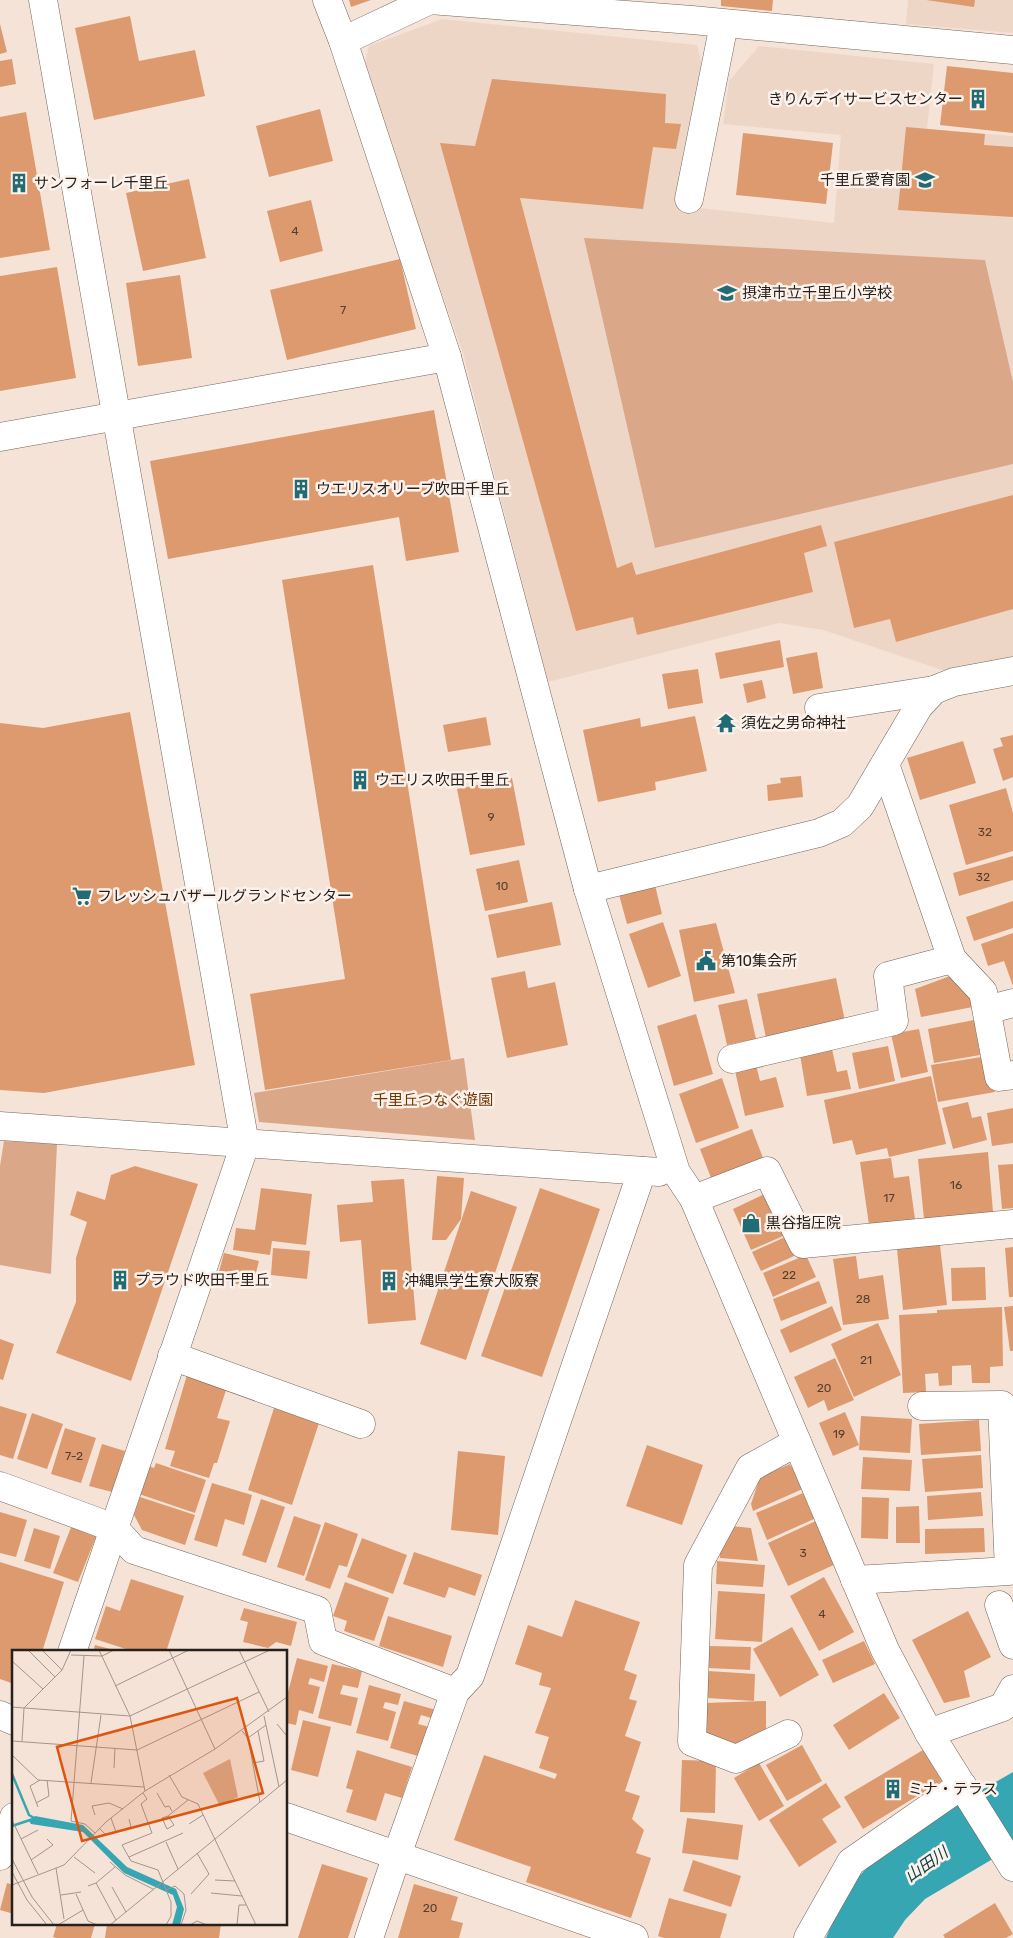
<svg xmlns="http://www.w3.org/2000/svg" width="1013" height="1938" font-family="Rubik,'Noto Sans JP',sans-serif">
	<rect width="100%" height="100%" fill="#f5e3d8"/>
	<g fill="#eed6c7">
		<polygon points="908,0 1013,0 1013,33 906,24"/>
		<polygon points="442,19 697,45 705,78 674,205 834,223 841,135 723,124 729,81 759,46 934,64 927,129 1013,136 1013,660 948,672 823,630 779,623 548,682 463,353 363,70 369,46"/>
	</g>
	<g fill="#daa889">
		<polygon points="584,238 985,260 1013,382 1013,464 655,548"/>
		<polygon points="464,1058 475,1140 259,1122 254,1093"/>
		<polygon points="4,1141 57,1144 51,1274 0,1265 0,1166"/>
	</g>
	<path fill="#37a6b3" d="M1013,1772V1847L925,1899L905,1920L893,1938H826C833,1921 840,1901 851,1886C892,1834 957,1805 1013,1772Z"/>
	<g fill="#dd9a6f">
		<polygon points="349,0 371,0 351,7"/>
		<polygon points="721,0 773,0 772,11 721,6"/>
		<polygon points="926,0 975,0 974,7"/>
		<polygon points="130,16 139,61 195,50 205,96 94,120 75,28"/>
		<polygon points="0,24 7,52 0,54"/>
		<polygon points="12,59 16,84 0,87 0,61"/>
		<polygon points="947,66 1013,73 1013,133 940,125"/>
		<polygon points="492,79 666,94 665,123 681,124 676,149 653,147 643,209 520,198 617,568 632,562 636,575 821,525 827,546 804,553 813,592 637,635 633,617 576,631 440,143 475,146"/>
		<polygon points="320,109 333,161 269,177 256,126"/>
		<polygon points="26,112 50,250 0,258 0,117"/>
		<polygon points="906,127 985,134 984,145 1013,147 1013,217 898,210"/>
		<polygon points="743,133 833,143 826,204 736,195"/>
		<polygon points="189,179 206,258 143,271 126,193"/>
		<polygon points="311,200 323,251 280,262 267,211"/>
		<polygon points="400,259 416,329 287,360 270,290"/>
		<polygon points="57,267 76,378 0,391 0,276"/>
		<polygon points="180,275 192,358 138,366 126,283"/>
		<polygon points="434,410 459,552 406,561 399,517 168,559 150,461"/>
		<polygon points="1013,495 1013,609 896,642 890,619 854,628 834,542"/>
		<polygon points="373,565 451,1060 265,1090 250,994 345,979 282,580"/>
		<polygon points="780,640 784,667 720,679 715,653"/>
		<polygon points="817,652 823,688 793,694 786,658"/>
		<polygon points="698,669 703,703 668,709 662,674"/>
		<polygon points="762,680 766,698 747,703 743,684"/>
		<polygon points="130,712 195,1065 44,1093 0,1090 0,723 43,728"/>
		<polygon points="695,716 707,771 655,782 656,790 598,802 583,730 640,718 641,727"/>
		<polygon points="486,717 491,745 448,752 443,725"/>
		<polygon points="1013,735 1013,777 1003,781 993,749 1003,746 1000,738"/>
		<polygon points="963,741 976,783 920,800 907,758"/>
		<polygon points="801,776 803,797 768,801 767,785 781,783 780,778"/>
		<polygon points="512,778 525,845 470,855 457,789"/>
		<polygon points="1006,788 1013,813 1013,851 966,865 949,805"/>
		<polygon points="1013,856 1013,880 959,896 953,873"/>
		<polygon points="519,860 528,902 485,911 476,869"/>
		<polygon points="654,881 662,914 627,924 618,891"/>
		<polygon points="1013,901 1013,928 974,941 966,917"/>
		<polygon points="552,902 561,945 497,958 488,915"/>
		<polygon points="663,922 681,976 648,988 629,934"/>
		<polygon points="716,923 735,993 694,1002 679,930"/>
		<polygon points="1013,933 1013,986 1004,961 988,966 981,944"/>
		<polygon points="525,971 528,988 555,982 568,1045 507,1058 491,978"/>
		<polygon points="950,976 978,1006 921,1017 915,989"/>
		<polygon points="836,978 845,1021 766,1038 757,994"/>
		<polygon points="747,999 756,1039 727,1045 718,1005"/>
		<polygon points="696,1014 713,1074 674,1086 657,1026"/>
		<polygon points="974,1020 980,1055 934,1063 928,1029"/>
		<polygon points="919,1029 928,1072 901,1078 891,1034"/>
		<polygon points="888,1046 895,1081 859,1089 852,1053"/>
		<polygon points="832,1049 837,1072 847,1070 851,1089 807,1096 800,1055"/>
		<polygon points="988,1056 995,1092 938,1102 931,1065"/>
		<polygon points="755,1061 760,1081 776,1077 784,1107 745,1116 734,1066"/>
		<polygon points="931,1076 946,1144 889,1157 887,1148 856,1155 852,1140 833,1144 824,1100"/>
		<polygon points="722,1078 739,1128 696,1143 679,1094"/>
		<polygon points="968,1102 972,1118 981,1116 987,1140 953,1149 942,1108"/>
		<polygon points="1013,1108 1013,1143 992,1146 987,1113"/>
		<polygon points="752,1129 763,1158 711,1178 700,1149"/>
		<polygon points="988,1152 993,1212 924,1219 918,1159"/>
		<polygon points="891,1158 894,1178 909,1176 915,1219 869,1225 860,1162"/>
		<polygon points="1013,1164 1013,1208 1002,1209 998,1165"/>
		<polygon points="135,1166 198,1184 131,1381 56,1353 76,1302 76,1258 87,1222 70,1215 77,1191 105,1200 111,1175"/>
		<polygon points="437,1176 464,1178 461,1219 446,1240 432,1240"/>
		<polygon points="404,1179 416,1320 368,1324 361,1240 340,1242 337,1205 373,1202 371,1181"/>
		<polygon points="261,1188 312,1194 306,1245 272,1241 270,1255 233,1250 236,1228 255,1230"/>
		<polygon points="540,1188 600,1209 542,1377 481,1356"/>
		<polygon points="471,1191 517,1207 466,1360 420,1344"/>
		<polygon points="771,1191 790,1233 751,1250 733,1209"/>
		<polygon points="794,1233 803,1252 761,1271 752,1252"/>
		<polygon points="940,1245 947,1305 903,1310 897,1249"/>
		<polygon points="1013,1247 1013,1297 1009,1297 1005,1248"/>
		<polygon points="273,1248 310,1251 307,1279 271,1275"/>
		<polygon points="224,1253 259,1261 252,1288 217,1279"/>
		<polygon points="806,1255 816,1277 773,1297 763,1273"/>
		<polygon points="856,1256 859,1279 883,1275 889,1319 843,1325 833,1259"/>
		<polygon points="985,1267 986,1300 952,1301 951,1268"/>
		<polygon points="819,1281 827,1303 781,1321 773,1299"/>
		<polygon points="832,1306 842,1330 790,1353 780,1330"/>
		<polygon points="1013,1306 1013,1351 1010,1351 1004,1307"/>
		<polygon points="1002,1307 1003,1366 990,1367 990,1383 972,1383 971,1365 952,1366 952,1385 939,1386 938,1373 925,1374 926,1392 903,1393 899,1315 937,1313 937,1310"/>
		<polygon points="878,1323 901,1375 854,1397 831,1344"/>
		<polygon points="0,1339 14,1344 3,1380 0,1379"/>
		<polygon points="835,1358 854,1400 828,1411 824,1400 808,1408 794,1377"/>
		<polygon points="187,1375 227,1387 217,1418 230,1421 217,1463 214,1463 209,1478 170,1466 175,1451 165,1449"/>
		<polygon points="0,1406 27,1414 13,1459 0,1455"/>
		<polygon points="274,1408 319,1423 292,1505 248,1490"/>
		<polygon points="845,1412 859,1445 833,1456 819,1423"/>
		<polygon points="32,1413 63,1424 47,1469 17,1459"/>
		<polygon points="861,1416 912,1419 910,1453 859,1450"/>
		<polygon points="979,1420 981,1451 921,1455 919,1424"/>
		<polygon points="65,1428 96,1438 81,1483 51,1474"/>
		<polygon points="102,1444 125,1451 112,1492 89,1486"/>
		<polygon points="647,1445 703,1465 682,1525 626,1506"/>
		<polygon points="458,1451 505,1456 498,1535 451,1530"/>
		<polygon points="981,1455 983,1488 925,1492 922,1459"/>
		<polygon points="863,1457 912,1460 910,1491 861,1489"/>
		<polygon points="156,1463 206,1480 195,1513 139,1494 149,1466 154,1468"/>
		<polygon points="790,1464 791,1467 798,1464 807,1487 753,1511 751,1504 760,1477"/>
		<polygon points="212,1483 252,1495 244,1525 225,1519 217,1547 194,1540"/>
		<polygon points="981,1492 983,1516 928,1520 927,1496"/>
		<polygon points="803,1493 814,1519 767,1540 756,1513"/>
		<polygon points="140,1497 195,1515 185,1545 142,1530 134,1515"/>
		<polygon points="862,1497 889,1498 888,1539 861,1538"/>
		<polygon points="261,1499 285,1507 266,1563 242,1555"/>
		<polygon points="919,1506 920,1543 896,1543 896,1507"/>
		<polygon points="0,1512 27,1520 16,1557 0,1553"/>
		<polygon points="294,1516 321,1525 304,1576 277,1567"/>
		<polygon points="818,1520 838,1563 788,1586 768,1543"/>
		<polygon points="325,1522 358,1534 347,1567 339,1565 330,1589 305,1580"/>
		<polygon points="72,1525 97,1534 78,1582 53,1573"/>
		<polygon points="731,1526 751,1528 758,1561 720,1558 719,1542"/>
		<polygon points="34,1528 60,1536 50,1569 24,1561"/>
		<polygon points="984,1528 985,1552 925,1554 925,1529"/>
		<polygon points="362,1538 407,1555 393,1594 347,1577"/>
		<polygon points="414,1552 482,1575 475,1596 449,1587 445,1598 403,1584"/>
		<polygon points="717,1561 765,1565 763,1587 716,1584"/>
		<polygon points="0,1562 64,1582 42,1652 14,1652 14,1684 0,1679"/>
		<polygon points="824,1577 854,1632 819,1651 790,1596"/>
		<polygon points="131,1579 184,1596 166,1652 135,1652 95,1639 106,1606 120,1611"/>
		<polygon points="345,1582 389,1598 374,1641 344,1631 347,1621 333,1616"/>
		<polygon points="718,1591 765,1594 762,1642 715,1639"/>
		<polygon points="575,1600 640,1622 624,1670 637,1675 629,1699 637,1701 625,1736 641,1742 625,1791 640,1796 632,1819 644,1830 636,1853 651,1858 631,1918 526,1882 531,1867 454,1840 484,1755 555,1779 557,1774 539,1768 549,1737 535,1733 551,1688 539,1685 542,1673 515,1664 528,1625 562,1637"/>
		<polygon points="244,1608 297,1622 291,1646 276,1642 268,1648 243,1642 248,1622 240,1620"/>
		<polygon points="968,1611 991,1657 964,1671 970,1697 944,1703 912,1640"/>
		<polygon points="388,1616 452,1636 443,1667 379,1646"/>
		<polygon points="792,1627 819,1675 780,1697 753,1649"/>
		<polygon points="864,1641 875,1664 833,1683 822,1660"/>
		<polygon points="95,1645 118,1651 118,1652 93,1652"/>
		<polygon points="709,1646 751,1647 750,1670 708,1668"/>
		<polygon points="297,1658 328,1666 324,1682 310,1678 308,1684 320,1687 313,1714 299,1710 296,1725 286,1723 286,1700"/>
		<polygon points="332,1664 362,1671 358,1688 343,1685 340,1694 358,1698 351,1726 318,1718"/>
		<polygon points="708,1671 755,1674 754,1701 707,1698"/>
		<polygon points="369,1685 401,1694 398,1705 385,1702 383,1708 396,1712 388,1741 356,1733"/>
		<polygon points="884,1693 900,1718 849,1750 833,1725"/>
		<polygon points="404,1701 440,1711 438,1720 421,1715 418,1724 433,1728 425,1758 390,1748"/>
		<polygon points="766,1701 766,1740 734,1750 703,1739 704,1703"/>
		<polygon points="303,1720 331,1727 318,1777 291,1770"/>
		<polygon points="802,1745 822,1781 787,1801 766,1765"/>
		<polygon points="357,1750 412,1767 402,1798 385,1793 376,1821 346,1812 353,1790 346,1788"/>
		<polygon points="923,1750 942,1781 863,1829 844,1797"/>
		<polygon points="682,1760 716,1761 715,1813 680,1812"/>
		<polygon points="759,1763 784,1806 759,1821 734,1778"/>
		<polygon points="826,1783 841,1807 822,1819 837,1842 799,1867 769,1820"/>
		<polygon points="687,1818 743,1825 738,1860 682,1853"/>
		<polygon points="693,1860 741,1876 731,1907 683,1891"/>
		<polygon points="322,1864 368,1878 348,1938 298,1938"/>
		<polygon points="7,1883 14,1885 14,1914 0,1910"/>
		<polygon points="414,1884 458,1897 451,1920 463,1923 459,1938 398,1938"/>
		<polygon points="669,1898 727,1914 720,1938 664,1938 658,1936"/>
		<polygon points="995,1903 1013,1934 1006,1938 945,1938 943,1935"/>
		<polygon points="57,1924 95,1924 91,1938 56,1938 53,1937"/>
		<polygon points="107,1924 221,1924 219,1938 105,1938"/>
	</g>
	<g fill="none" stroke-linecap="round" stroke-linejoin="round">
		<defs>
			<g id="minor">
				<polyline points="43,0 245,1144 72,1652"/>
				<polyline points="327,0 343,41 447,357 588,889 676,1172 694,1199 885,1650 929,1733 1013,1867"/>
				<polyline points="343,41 430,0 692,20 1013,50"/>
				<polyline points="689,199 724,24"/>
				<polyline points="0,437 447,357"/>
				<polyline points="819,708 934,690"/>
				<polyline points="885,764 952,959 983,992 999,1077 1013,1075"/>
				<polyline points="588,889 819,833 842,823 860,806 919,706 934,690 954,682 1013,671"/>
				<polyline points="987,1010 1013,1003"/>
				<polyline points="732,1059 894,1021 888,976 952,959"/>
				<polyline points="0,1126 659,1172"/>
				<polyline points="694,1199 767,1171 803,1244 1013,1224"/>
				<polyline points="172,1356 361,1424"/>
				<polyline points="0,1486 114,1528 134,1550 317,1610 323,1641 455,1692"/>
				<polyline points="855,1580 1009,1571 1002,1405 922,1406"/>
				<polyline points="999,1605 1013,1645"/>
				<polyline points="0,1715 14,1721"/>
				<polyline points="929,1733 1003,1707 1013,1689"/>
				<polyline points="788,1734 736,1759 692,1742 698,1565 750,1468 797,1442"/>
				<polyline points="286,1817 634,1938"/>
				<polyline points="0,1856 14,1817"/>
				<polyline points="369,1938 397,1855 455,1692 470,1676 642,1171"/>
				<polyline points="808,1938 851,1862 962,1785"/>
			</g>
		</defs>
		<use href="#minor" stroke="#74655b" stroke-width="29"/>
		<use href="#minor" stroke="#fff" stroke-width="28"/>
	</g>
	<defs>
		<symbol id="building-bare" viewBox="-9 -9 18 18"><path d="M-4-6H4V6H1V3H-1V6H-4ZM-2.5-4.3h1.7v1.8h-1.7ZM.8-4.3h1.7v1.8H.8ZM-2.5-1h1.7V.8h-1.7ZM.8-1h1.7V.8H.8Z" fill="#216c74" stroke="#fdf2eb" stroke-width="2.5" paint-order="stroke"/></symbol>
		<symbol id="school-bare" viewBox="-9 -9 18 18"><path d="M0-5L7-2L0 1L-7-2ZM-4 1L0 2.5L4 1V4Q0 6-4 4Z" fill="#216c74" stroke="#fdf2eb" stroke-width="2.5" paint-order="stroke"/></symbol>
		<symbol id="temple-bare" viewBox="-9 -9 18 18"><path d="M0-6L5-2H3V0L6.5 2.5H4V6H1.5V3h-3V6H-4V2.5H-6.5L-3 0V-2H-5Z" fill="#216c74" stroke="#fdf2eb" stroke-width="2.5" paint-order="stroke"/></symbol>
		<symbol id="supermarket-bare" viewBox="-9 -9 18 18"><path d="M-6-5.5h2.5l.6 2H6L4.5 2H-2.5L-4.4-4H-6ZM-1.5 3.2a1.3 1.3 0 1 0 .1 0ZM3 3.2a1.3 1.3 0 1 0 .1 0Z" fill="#216c74" stroke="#fdf2eb" stroke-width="2.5" paint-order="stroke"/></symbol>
		<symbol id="civic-bare" viewBox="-9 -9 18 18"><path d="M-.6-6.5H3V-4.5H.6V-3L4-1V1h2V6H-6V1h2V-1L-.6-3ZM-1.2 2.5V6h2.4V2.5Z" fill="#216c74" stroke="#fdf2eb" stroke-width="2.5" paint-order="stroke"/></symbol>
		<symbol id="shop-bare" viewBox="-9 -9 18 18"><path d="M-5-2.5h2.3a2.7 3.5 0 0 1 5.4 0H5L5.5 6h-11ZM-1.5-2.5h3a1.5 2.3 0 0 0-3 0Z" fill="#216c74" stroke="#fdf2eb" stroke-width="2.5" paint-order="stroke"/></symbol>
	</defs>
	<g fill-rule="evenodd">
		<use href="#building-bare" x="964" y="85" width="28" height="28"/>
		<use href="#school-bare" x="911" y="166" width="28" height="28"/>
		<use href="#building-bare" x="5" y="169" width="28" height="28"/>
		<use href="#school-bare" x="713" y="279" width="28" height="28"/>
		<use href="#building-bare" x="287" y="475" width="28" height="28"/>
		<use href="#temple-bare" x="712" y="709" width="28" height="28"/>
		<use href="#building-bare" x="346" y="766" width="28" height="28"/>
		<use href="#supermarket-bare" x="68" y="882" width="28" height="28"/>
		<use href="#civic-bare" x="692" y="947" width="28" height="28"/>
		<use href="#shop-bare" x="737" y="1209" width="28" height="28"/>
		<use href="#building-bare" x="106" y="1266" width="28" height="28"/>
		<use href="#building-bare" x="375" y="1267" width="28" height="28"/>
		<use href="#building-bare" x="879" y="1775" width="28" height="28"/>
	</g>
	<g text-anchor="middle" stroke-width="5" stroke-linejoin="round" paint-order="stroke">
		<g font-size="12" fill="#543f32">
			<text x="295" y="235">4</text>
			<text x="343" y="314">7</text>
			<text x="491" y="821">9</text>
			<text x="985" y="836">32</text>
			<text x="983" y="881">32</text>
			<text x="502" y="890">10</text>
			<text x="956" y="1189">16</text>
			<text x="889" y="1202">17</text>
			<text x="789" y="1279">22</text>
			<text x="863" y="1303">28</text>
			<text x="866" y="1364">21</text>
			<text x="824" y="1392">20</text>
			<text x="839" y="1438">19</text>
			<text x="74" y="1460">7-2</text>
			<text x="803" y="1557">3</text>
			<text x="822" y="1618">4</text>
			<text x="430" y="1912">20</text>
		</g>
		<g font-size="15" fill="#27211d" stroke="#fdf2eb" text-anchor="start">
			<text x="963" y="104" text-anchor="end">きりんデイサービスセンター</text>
			<text x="910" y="185" text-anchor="end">千里丘愛育園</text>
			<text x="34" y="188">サンフォーレ千里丘</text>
			<text x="742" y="298">摂津市立千里丘小学校</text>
			<text x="316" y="494">ウエリスオリーブ吹田千里丘</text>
			<text x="741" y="728">須佐之男命神社</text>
			<text x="375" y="785">ウエリス吹田千里丘</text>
			<text x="97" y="901">フレッシュバザールグランドセンター</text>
			<text x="721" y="966">第10集会所</text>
			<text x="766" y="1228">黒谷指圧院</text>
			<text x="135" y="1285">プラウド吹田千里丘</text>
			<text x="404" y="1286">沖縄県学生寮大阪寮</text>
			<text x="908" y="1794">ミナ・テラス</text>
		</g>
		<g font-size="15" fill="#713500" stroke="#fdf2eb">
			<text x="433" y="1105">千里丘つなぐ遊園</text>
		</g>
		<g font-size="16" font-style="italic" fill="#114247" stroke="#fdf2eb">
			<text transform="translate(926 1864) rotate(-35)" y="6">山田川</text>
		</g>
	</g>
	<g transform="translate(12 1650)">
		<rect width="275" height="275" fill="#f5e3d8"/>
		<path d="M218,109L226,147L208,156L191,123Z" fill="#daa889"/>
		<path d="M23,166L71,175L115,217L164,239L172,259L168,275H160L165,257L161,245L112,223L71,182L19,174L17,171Z" fill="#37a6b3"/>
		<path fill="none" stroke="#37a6b3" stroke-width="2.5" d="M0,124L17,165L27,171M0,176L21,169"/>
		<path fill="none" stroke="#a3958d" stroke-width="1" d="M16,0L43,27M30,0L50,20M87,0L118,66L133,141M157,0L203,99M227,0L257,62M59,5L90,6L102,0M72,6L59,171L73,174L83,183M0,11L31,39M103,36L177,0M0,57L118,66L258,0M252,66L267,137M265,74L275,86M230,81L236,88L248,152M236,88L254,75M0,91L125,100L247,42M10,91L12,58L50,20L59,0M0,105L26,130L132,137M241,113L252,111L246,81M102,118L103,98M157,125L170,147L186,154L244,275M79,133L89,65M131,143L135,149L129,154L140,183L110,195L119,211L146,220L159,252V266L154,275M145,143L153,157L157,156L160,161M24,153L37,146L35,130M26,157L18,136L28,130M83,165L80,156L97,153L111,159M156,166L150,168L155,179L162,175L156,166L176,150M99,168L104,182L119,177L117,169M0,170L26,224M177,174L191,165M87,178L94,185L101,182M9,189L26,180M154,192L166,219M62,207L83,223M117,207L171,183M0,209L20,247L42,275M19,210L41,195L35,189M98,212L113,225L141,239M44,218L52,269M0,222L15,250L35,275M203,230L223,231M84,233L104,270M0,235L52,215L94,172L133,141L203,99L275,47M76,236L84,233L103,217M100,237L114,262M154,240L163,236L172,244L174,260L169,275M199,243L230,246M64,244L76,271L85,275M179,244L197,224L185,203M49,245L69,242M46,275L71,260M98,275L275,130M178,275L185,271L195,275M225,275L227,255H234"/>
		<path fill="#de560d" fill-opacity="0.15" stroke="#de560d" stroke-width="2.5" d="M225,48L251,143L70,191L45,97Z"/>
		<rect width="275" height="275" fill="none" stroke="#27211d" stroke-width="2.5"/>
	</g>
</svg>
